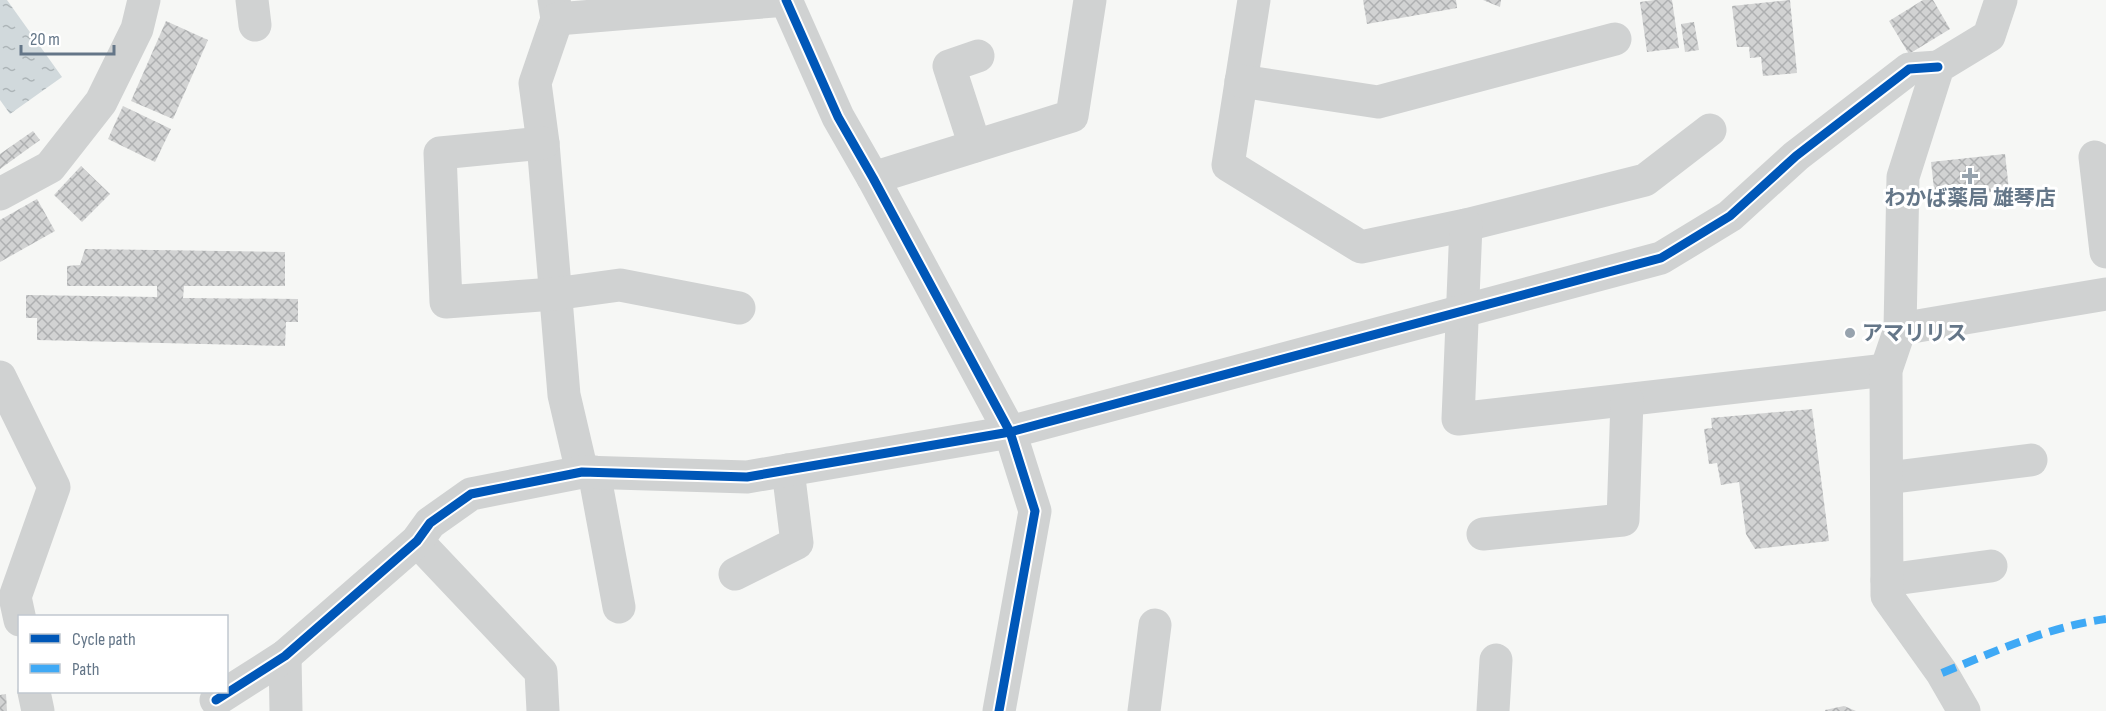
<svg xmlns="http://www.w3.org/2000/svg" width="2106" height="711" font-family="'Sofia Sans Condensed','Noto Sans JP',sans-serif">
	<defs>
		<pattern id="water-ripples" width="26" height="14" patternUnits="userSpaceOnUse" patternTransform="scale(1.5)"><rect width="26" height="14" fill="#d1d9dc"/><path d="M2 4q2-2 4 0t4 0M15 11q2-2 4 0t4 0" fill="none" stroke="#adb5b8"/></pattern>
		<pattern id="building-cross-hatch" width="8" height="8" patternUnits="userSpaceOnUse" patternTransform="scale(1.5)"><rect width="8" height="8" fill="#d2d3d3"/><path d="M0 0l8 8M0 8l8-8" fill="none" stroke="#aeb0b1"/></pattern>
	</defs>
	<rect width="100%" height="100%" fill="#f6f7f5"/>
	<polygon fill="url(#water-ripples)" points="0,0 7,0 62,77 10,114 0,100"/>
	<g fill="url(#building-cross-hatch)">
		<polygon points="1363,0 1456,0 1457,8 1367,24"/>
		<polygon points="1483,0 1501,0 1500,7"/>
		<polygon points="1655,0 1672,0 1679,48 1647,52 1640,2"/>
		<polygon points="1790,0 1797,73 1763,76 1761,57 1750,58 1749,47 1737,47 1732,6"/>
		<polygon points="1923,0 1933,0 1950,29 1909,54 1889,21"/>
		<polygon points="166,21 208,40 173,119 131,101"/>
		<polygon points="1694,22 1699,50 1685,52 1681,24"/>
		<polygon points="123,106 171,129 155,162 108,139"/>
		<polygon points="33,131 40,140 0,169 0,154"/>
		<polygon points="2005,154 2009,190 1935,198 1931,162"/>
		<polygon points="81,166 110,194 82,222 54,195"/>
		<polygon points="37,199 55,231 0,262 0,220"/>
		<polygon points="85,249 285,252 285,286 184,286 183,298 298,299 298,322 286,322 285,346 37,340 37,318 26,318 26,295 157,297 157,286 67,286 67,266 80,265"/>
		<polygon points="1812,409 1829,541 1755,549 1746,534 1739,482 1721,485 1717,463 1709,464 1704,429 1712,428 1711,418"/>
		<polygon points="6,694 7,711 0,711 0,695"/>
		<polygon points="1844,706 1856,711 1825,711 1825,710"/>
	</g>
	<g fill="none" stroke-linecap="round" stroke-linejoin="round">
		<g stroke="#d0d2d2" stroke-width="33">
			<polyline points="252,0 255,25"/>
			<polyline points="554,0 557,19 535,83 543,143 564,395 582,472"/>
			<polyline points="786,0 838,117 873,178 1010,432 1035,511 999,711"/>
			<polyline points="1254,0 1228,165 1361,247 1466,225 1645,180 1710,130"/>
			<polyline points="557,19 787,0"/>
			<polyline points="1241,81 1378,102 1615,39"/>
			<polyline points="543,143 440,153 446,302 554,294 620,285 739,308"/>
			<polyline points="975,146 949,66 978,56"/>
			<polyline points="2095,157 2106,252"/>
			<polyline points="873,178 1072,116 1090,0"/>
			<polyline points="0,194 50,167 101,102 137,29 144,0"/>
			<polyline points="1466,225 1458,419 1886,370"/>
			<polyline points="1900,329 2106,294"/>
			<polyline points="0,377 54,487 15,597 20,620"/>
			<polyline points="594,472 619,607"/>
			<polyline points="1887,478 2031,460"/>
			<polyline points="1483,534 1623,520 1627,400"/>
			<polyline points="417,541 541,672 543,711"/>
			<polyline points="735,574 797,543 788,470"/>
			<polyline points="1887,580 1991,566"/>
			<polyline points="285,656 286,711"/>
			<polyline points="34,692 38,711"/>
			<polyline points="216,700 285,656 417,541 430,523 471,494 582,472 747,477 1010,432 1661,258 1730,216 1796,156 1909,69 1938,67"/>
			<polyline points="1144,711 1155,625"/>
			<polyline points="1493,711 1496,660"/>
			<polyline points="1964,711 1942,673 1887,596 1886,370 1900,329 1903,177 1938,67 1989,36 2001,0"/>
		</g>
		<path stroke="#3fa9f5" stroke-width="8" stroke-dasharray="15 8" stroke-linecap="butt" d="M1942,673C1996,651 2048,627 2106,619"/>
		<defs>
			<g id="cycleway">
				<polyline points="786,0 838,117 873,178 1010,432 1035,511 999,711"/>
				<polyline points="216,700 285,656 417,541 430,523 471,494 582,472 747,477 1010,432 1661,258 1730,216 1796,156 1909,69 1938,67"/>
			</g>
		</defs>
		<use href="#cycleway" stroke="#fff" stroke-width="13"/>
		<use href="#cycleway" stroke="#0057b8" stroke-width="9"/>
	</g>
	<g fill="#97a3ae" stroke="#fff" stroke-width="2">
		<path d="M1967 167h6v6h6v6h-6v6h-6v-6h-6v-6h6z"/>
		<circle cx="1850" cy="333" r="6"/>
	</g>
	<g text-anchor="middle" stroke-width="6" stroke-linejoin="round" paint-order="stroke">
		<g font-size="21" font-weight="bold" fill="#647688" stroke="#fff">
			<text x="1970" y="205">わかば薬局 雄琴店</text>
			<text x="1862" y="340" text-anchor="start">アマリリス</text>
		</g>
	</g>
	<rect x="18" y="615" width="210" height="78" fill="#ffffff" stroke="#c1c8cf" stroke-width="1.5"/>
	<rect x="30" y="634" width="30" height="9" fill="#0057b8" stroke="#c1c8cf" stroke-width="1.5"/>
	<text x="72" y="645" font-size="18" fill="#647688">Cycle path</text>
	<rect x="30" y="664" width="30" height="9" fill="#3fa9f5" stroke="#c1c8cf" stroke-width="1.5"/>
	<text x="72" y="675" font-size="18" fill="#647688">Path</text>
	<path d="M21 45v9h93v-9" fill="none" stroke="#647688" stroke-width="3"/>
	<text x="30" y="45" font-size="18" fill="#647688" stroke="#ffffff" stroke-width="4.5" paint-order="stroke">20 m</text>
</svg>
